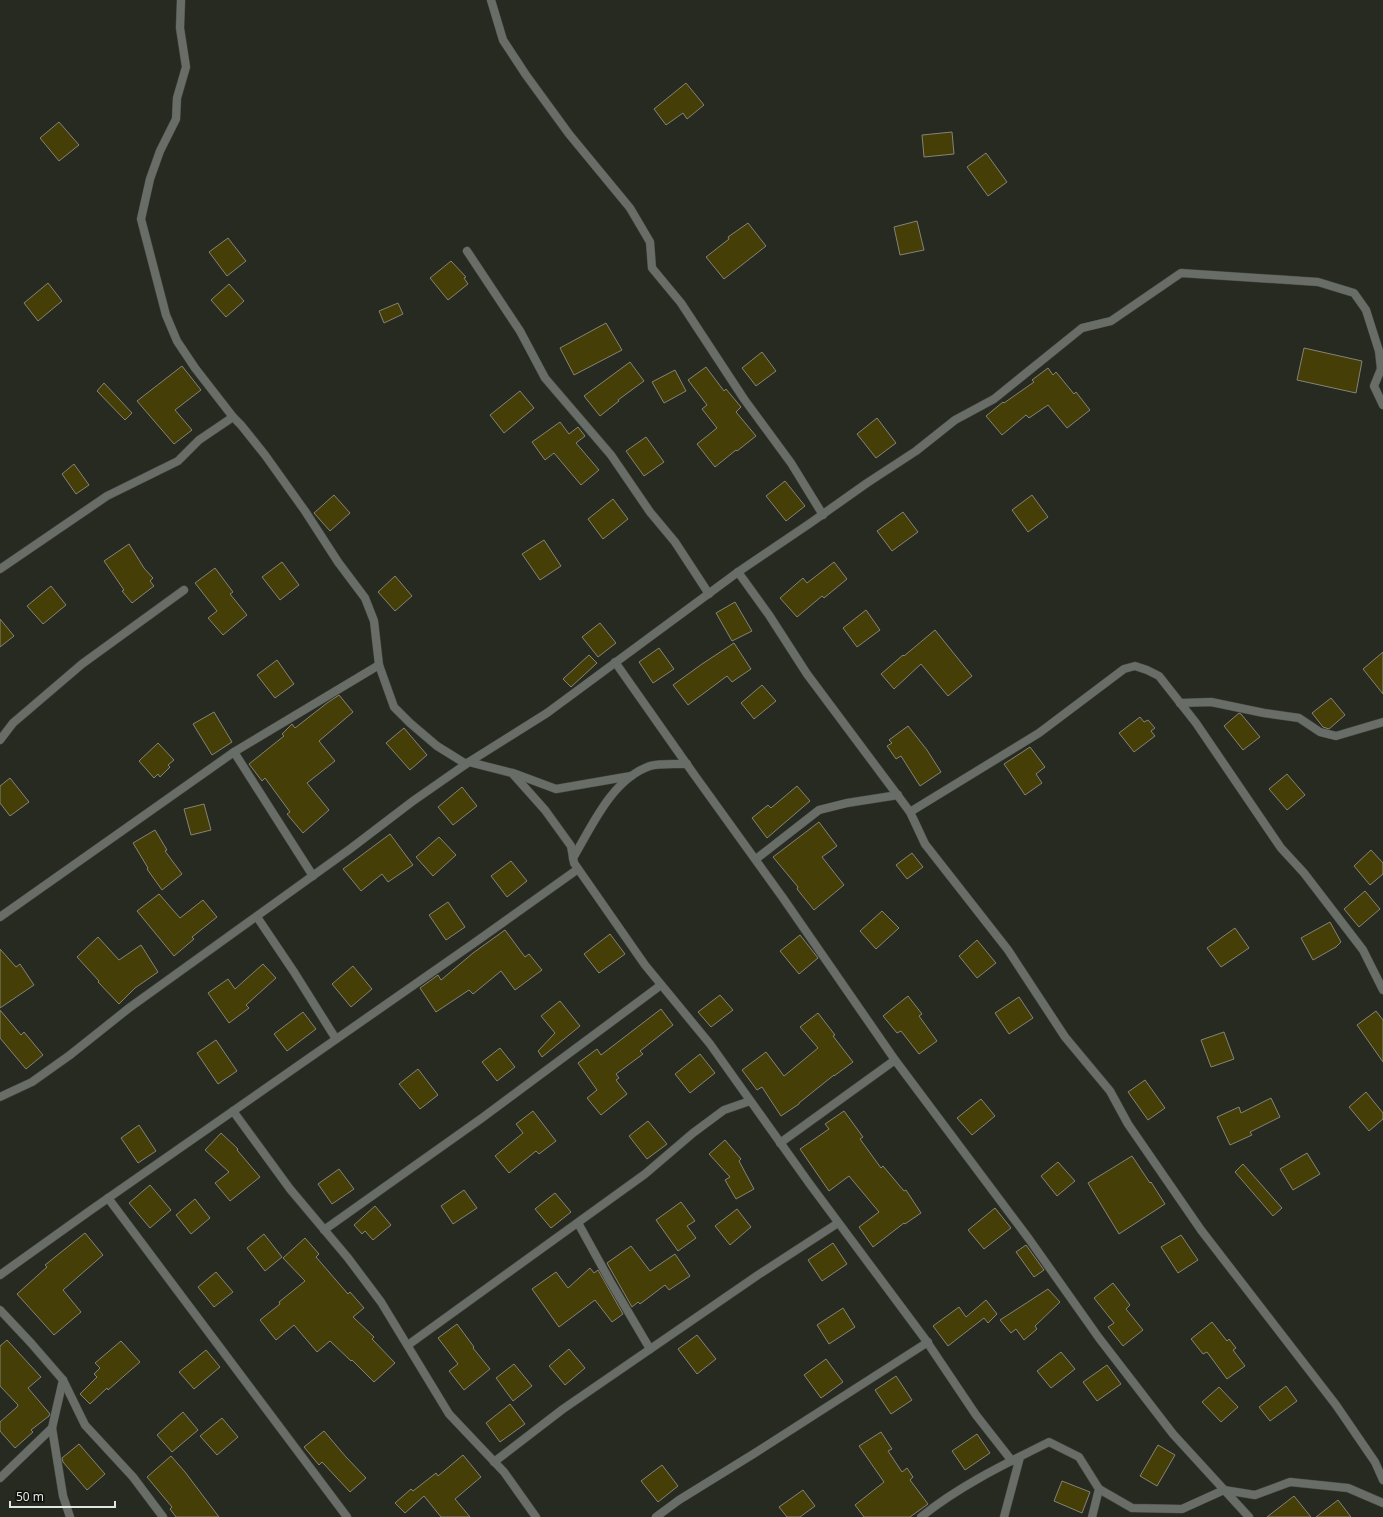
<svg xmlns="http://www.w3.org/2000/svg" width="1383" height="1517" font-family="'Noto Sans',sans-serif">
	<rect width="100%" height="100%" fill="#272a21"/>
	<g fill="#453f07" stroke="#848377">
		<polygon points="686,83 704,105 687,119 683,113 666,125 654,109"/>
		<polygon points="59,122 79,145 59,161 40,138"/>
		<polygon points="952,132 954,154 924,157 922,135"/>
		<polygon points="986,153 1007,182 988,196 967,167"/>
		<polygon points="917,221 924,250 900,255 894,227"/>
		<polygon points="748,223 766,246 724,279 706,257 729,239 728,237"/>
		<polygon points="228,238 246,261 227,276 209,252"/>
		<polygon points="451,261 466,277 464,278 468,284 448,300 430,278"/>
		<polygon points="48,283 62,301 38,321 24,303"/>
		<polygon points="229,284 244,301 226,317 211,300"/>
		<polygon points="398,303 403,314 384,323 379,311"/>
		<polygon points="606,323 622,350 574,375 560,348"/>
		<polygon points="1304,348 1362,361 1356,393 1297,380"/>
		<polygon points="762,352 776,371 756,386 742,368"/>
		<polygon points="630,362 644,381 618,400 619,401 600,416 584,396"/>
		<polygon points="182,366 201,390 175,410 192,430 174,444 137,401"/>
		<polygon points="706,367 724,391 726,389 741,407 736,412 756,436 737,451 736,450 715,467 697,444 717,428 702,409 707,405 688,380"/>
		<polygon points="1048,368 1053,375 1056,372 1074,394 1076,392 1090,410 1067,428 1048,405 1029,418 1026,415 1002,435 986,416 1003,402 1004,403 1034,382 1032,380"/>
		<polygon points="675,370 686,391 664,403 652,382"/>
		<polygon points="104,383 132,413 125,420 97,391"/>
		<polygon points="520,391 534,408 504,433 490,415"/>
		<polygon points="877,418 896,443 876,458 857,434"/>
		<polygon points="560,422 569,434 578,427 585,436 576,443 599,470 581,485 554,453 545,460 532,442"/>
		<polygon points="646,437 664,462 644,476 626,451"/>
		<polygon points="74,464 89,485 76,494 62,474"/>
		<polygon points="785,481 805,506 786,521 766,496"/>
		<polygon points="334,495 350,513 330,531 314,513"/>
		<polygon points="1032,495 1048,517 1028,532 1012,510"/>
		<polygon points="613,499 628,519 603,539 588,519"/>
		<polygon points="903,512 918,532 892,551 877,531"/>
		<polygon points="544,540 561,566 540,580 522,554"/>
		<polygon points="129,544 144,568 153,578 150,581 154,586 132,603 122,591 124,590 104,561"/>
		<polygon points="282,562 299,585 280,600 262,577"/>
		<polygon points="834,562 847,579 824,598 822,596 797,617 780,598 803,578 807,583"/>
		<polygon points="215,568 233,592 230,594 247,615 223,635 208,618 217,611 195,583"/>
		<polygon points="395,576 412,596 395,611 378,592"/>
		<polygon points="51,586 66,605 43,624 27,606"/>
		<polygon points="735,602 752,631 732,641 716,613"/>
		<polygon points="866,610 880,630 857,647 843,628"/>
		<polygon points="0,619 14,636 0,647"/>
		<polygon points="600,623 616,643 598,657 582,637"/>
		<polygon points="935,630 972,676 948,696 921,664 894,689 881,674 903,655 904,656"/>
		<polygon points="734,643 751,669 732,682 727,676 688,705 673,685 702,664"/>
		<polygon points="659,648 674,669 653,683 639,662"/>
		<polygon points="1383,652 1383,694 1363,669"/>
		<polygon points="589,655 597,663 571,687 563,679"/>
		<polygon points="277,660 294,684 275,698 257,675"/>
		<polygon points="762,685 776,701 754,719 741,703"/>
		<polygon points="339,695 353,712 319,741 335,761 307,783 329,810 303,833 287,814 290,812 265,778 262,781 249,764 284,736 282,734 292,724 295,728 327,703"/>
		<polygon points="1331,698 1345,715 1329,729 1323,727 1312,713"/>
		<polygon points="214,712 232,742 212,755 193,724"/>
		<polygon points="1239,713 1241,714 1260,737 1243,750 1224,726"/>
		<polygon points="1140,717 1144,722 1148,720 1155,728 1151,731 1155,736 1134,752 1119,733"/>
		<polygon points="908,726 927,750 941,772 920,786 901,756 896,759 887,746 892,743 889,740"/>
		<polygon points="404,728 427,755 410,770 386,743"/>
		<polygon points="158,743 174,760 168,765 170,767 160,777 158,774 154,778 139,761"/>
		<polygon points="1030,747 1045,767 1036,774 1042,783 1025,795 1004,764"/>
		<polygon points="1287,774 1305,795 1287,810 1269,789"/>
		<polygon points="10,778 29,802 10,816 0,803 0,786"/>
		<polygon points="797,786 810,801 767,838 752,818 768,805 771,808"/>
		<polygon points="462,787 477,806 453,825 438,807"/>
		<polygon points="204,804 211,830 191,835 184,809"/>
		<polygon points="819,822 837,846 822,857 844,885 814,910 797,889 798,887 773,857"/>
		<polygon points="155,830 167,850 165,851 182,874 162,890 147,869 148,868 133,843"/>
		<polygon points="390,834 413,865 388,882 382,874 361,891 343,869"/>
		<polygon points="439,837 456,855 433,876 416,857"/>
		<polygon points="1371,850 1383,863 1383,874 1370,885 1354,866"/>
		<polygon points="912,853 923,867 907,879 896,865"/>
		<polygon points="511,861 527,881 507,897 491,876"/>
		<polygon points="1365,891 1380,909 1359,927 1344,909"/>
		<polygon points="159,894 180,918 203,900 217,917 192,937 194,939 174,956 137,911"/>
		<polygon points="448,902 465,927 446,940 429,915"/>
		<polygon points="882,911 899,928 876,949 860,931"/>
		<polygon points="1330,922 1341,942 1336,947 1313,960 1301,938"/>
		<polygon points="1235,928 1249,948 1221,967 1207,948"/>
		<polygon points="505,930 525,957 529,954 542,970 515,990 501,971 473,994 469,990 436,1012 420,988 438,975 441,980 473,953"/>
		<polygon points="610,934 625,954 599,973 584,954"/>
		<polygon points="800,935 818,958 799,974 780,951"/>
		<polygon points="98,937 119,960 141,945 158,972 135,988 119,1004 98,982 99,981 77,957"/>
		<polygon points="977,940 996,963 977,978 959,956"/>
		<polygon points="0,949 16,967 20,964 34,985 0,1008"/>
		<polygon points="263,964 276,978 246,1005 249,1008 229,1023 208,993 228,979 235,989"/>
		<polygon points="353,966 372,989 351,1007 332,984"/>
		<polygon points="720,995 733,1010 711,1027 698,1012"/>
		<polygon points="908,996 922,1014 919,1016 937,1041 919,1054 901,1031 897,1033 883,1016"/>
		<polygon points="1019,997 1033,1018 1009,1034 995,1013"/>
		<polygon points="560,1001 580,1026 542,1057 538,1051 555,1033 541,1016"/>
		<polygon points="661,1009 673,1025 640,1051 643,1054 616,1074 619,1078 616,1080 627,1094 601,1115 587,1098 597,1090 578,1063 597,1049 601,1055"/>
		<polygon points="0,1010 21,1035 24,1032 43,1055 26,1069 0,1038"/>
		<polygon points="1376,1011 1383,1020 1383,1062 1357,1025"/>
		<polygon points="303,1012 316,1029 287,1051 274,1034"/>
		<polygon points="818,1013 835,1035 833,1036 853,1062 834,1076 834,1075 799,1103 799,1104 781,1116 762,1087 757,1090 742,1070 766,1052 784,1076 818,1048 800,1027"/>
		<polygon points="1224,1032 1234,1059 1211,1067 1201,1040"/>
		<polygon points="216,1040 237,1071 218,1084 197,1053"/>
		<polygon points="500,1048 515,1067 497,1081 482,1062"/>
		<polygon points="700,1054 715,1073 690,1093 675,1074"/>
		<polygon points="418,1069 438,1095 420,1109 399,1084"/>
		<polygon points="1145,1080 1165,1108 1148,1120 1128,1092"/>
		<polygon points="1366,1092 1383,1113 1383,1119 1369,1131 1349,1107"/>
		<polygon points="1271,1098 1280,1117 1250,1132 1252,1135 1230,1145 1217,1117 1239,1107 1241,1113"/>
		<polygon points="981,1099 995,1116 972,1135 957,1118"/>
		<polygon points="533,1111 556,1141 539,1154 536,1151 509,1173 495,1156 523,1133 516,1124"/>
		<polygon points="844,1111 863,1137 860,1139 881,1168 883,1166 904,1191 906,1190 921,1213 905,1224 904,1223 873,1247 859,1227 879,1212 849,1176 829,1191 800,1149 829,1129 825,1124"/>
		<polygon points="648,1121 667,1144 647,1159 629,1136"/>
		<polygon points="139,1125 156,1151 138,1163 121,1138"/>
		<polygon points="221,1133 238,1149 237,1150 260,1177 230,1201 215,1183 229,1172 205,1150"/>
		<polygon points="725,1140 741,1159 739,1161 754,1189 736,1199 725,1180 730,1177 709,1154"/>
		<polygon points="1307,1153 1320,1174 1293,1190 1280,1169"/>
		<polygon points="1132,1156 1150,1183 1151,1182 1165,1204 1119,1234 1088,1183"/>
		<polygon points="1058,1162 1075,1181 1057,1196 1041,1176"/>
		<polygon points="1243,1164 1282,1208 1273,1216 1235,1172"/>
		<polygon points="339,1169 354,1189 332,1204 318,1184"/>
		<polygon points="150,1185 171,1210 150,1228 129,1203"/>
		<polygon points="464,1190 477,1208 453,1224 441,1206"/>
		<polygon points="555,1193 571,1212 551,1228 535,1209"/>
		<polygon points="195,1199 210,1218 191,1234 176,1215"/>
		<polygon points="681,1202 695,1221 687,1226 696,1238 678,1251 656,1220"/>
		<polygon points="375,1206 391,1225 373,1240 365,1231 362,1234 354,1225"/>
		<polygon points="995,1208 1011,1228 984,1249 968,1230"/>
		<polygon points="737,1209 751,1227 730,1245 715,1226"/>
		<polygon points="85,1233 103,1255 63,1290 81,1312 54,1335 17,1294 47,1267 45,1265"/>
		<polygon points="264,1234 282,1257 265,1271 247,1248"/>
		<polygon points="1181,1235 1198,1260 1178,1273 1161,1247"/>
		<polygon points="305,1238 319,1254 316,1257 348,1294 350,1292 364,1308 353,1317 374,1337 372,1339 395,1363 374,1382 352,1360 351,1361 330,1341 317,1352 294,1325 276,1340 260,1320 280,1304 279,1302 305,1281 283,1258"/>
		<polygon points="833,1243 847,1264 822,1281 808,1260"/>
		<polygon points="1026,1245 1044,1270 1034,1277 1016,1252"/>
		<polygon points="631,1246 650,1271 675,1254 690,1276 669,1290 665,1285 640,1304 638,1302 632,1307 607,1263"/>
		<polygon points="590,1268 594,1273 598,1270 623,1314 612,1322 595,1300 559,1327 532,1289 556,1272 568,1288"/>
		<polygon points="216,1272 233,1292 214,1307 198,1287"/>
		<polygon points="1113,1283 1130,1305 1126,1309 1143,1330 1123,1346 1108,1327 1114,1323 1094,1298"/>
		<polygon points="1048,1289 1060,1302 1035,1326 1037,1329 1024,1340 1016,1329 1011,1333 1000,1320"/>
		<polygon points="986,1300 997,1314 988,1323 984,1318 948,1346 933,1326 959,1307 966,1317"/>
		<polygon points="843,1308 855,1327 829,1344 817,1325"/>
		<polygon points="1212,1322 1227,1341 1229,1339 1236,1348 1233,1350 1245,1366 1227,1379 1207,1352 1203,1354 1191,1339"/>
		<polygon points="457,1324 474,1347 473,1348 490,1369 464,1390 449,1371 458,1364 438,1338"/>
		<polygon points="697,1335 716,1359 697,1374 678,1349"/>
		<polygon points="7,1340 41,1377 28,1388 50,1414 49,1416 31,1430 33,1432 15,1448 0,1431 0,1422 17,1407 18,1405 0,1386 0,1346"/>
		<polygon points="121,1341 140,1362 108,1390 107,1388 90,1404 80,1394 97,1377 94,1374 100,1368 95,1363"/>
		<polygon points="569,1349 585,1368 565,1385 549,1366"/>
		<polygon points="206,1350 220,1367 194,1389 179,1372"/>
		<polygon points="1061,1352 1075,1369 1051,1388 1037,1371"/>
		<polygon points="826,1359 843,1382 821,1398 804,1375"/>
		<polygon points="514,1364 532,1386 513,1401 496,1378"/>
		<polygon points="1107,1365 1121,1384 1097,1401 1083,1382"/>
		<polygon points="896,1376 912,1400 891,1414 875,1390"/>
		<polygon points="1286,1386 1297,1401 1270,1421 1259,1407"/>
		<polygon points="1219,1387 1238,1407 1221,1422 1202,1402"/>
		<polygon points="510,1404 525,1424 500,1442 486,1423"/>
		<polygon points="183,1412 198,1430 172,1452 157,1435"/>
		<polygon points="222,1418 238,1437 217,1455 200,1436"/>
		<polygon points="324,1431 346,1457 366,1478 350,1492 322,1462 319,1465 304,1447"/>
		<polygon points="881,1432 892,1449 888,1451 902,1472 907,1468 913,1477 910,1480 928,1504 910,1517 864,1517 855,1505 884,1482 859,1446"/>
		<polygon points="977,1434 990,1453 965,1470 952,1451"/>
		<polygon points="79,1444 105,1474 87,1490 63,1462 62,1458"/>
		<polygon points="1158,1445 1175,1455 1157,1486 1140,1476"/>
		<polygon points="463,1455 481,1477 455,1499 470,1517 441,1517 424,1496 405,1513 395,1503 411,1489 413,1491 436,1473 438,1476"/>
		<polygon points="171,1456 185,1472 219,1517 176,1517 170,1509 172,1507 147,1477"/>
		<polygon points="662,1465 678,1486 658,1502 641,1481"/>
		<polygon points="1062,1481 1090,1492 1082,1513 1054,1501"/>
		<polygon points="803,1490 815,1506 800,1517 787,1517 779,1507"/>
		<polygon points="1294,1496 1311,1517 1267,1517"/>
		<polygon points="1338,1500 1351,1517 1316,1517"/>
	</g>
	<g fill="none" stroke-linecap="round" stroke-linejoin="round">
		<defs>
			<g id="minor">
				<polyline points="181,0 180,28 186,67 177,98 176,119 160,151 150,179 141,219 166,315 177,341 195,368 233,417 241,425 265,455 305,511 338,562 365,598 374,621 379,665 394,707 410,723 437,746 466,764"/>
				<polyline points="491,0 503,40 526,75 569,134 630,208 650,242 652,268 681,303 744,399 791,463 823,515"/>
				<polyline points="467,251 520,331 545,378 611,455 650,512 675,542 709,594"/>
				<polyline points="1381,369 1374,386 1383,405"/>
				<polyline points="0,569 107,496 178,461 199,440 233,417"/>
				<polyline points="738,572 769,615 807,674 910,812 925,844 1008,950 1065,1037 1110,1091 1128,1124 1201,1230 1336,1405 1375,1462 1383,1480"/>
				<polyline points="615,662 693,773 783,898 895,1060 1029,1239 1099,1338 1173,1434 1249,1517"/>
				<polyline points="1180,703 1211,702 1264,713 1299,718 1320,732 1336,736 1383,722"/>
				<polyline points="0,740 13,723 82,664 184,590"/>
				<polyline points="234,752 313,876"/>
				<polyline points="469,762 512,773 545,810 571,846 574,863 645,965 710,1044 809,1183 925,1339 976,1415 1012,1461"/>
				<polyline points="513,773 556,789 631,776"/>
				<polyline points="910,812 1039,733 1124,669 1135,666 1147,670 1159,676 1196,723 1281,848 1304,873 1363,950 1383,990"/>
				<path d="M573,858C592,826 612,779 650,766C659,763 677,764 687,764"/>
				<polyline points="756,859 819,810 847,803 898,795"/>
				<polyline points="0,917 234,752 379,665"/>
				<polyline points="257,917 294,972 336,1039"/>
				<polyline points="0,1097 32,1082 70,1055 129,1008 350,849 413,801 469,762 547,713 738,572 809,524 867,483 916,451 955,420 994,399 1082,328 1111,321 1181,273 1318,282 1354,293 1366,310 1379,351 1381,369 1383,370"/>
				<polyline points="233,1111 290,1189 348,1258 381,1302 449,1414 504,1472 536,1517"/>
				<polyline points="780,1143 895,1060"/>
				<polyline points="108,1198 347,1517"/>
				<polyline points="578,1223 610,1281 650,1349"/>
				<polyline points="324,1230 482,1118 661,985"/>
				<polyline points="0,1275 91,1210 477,941 578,869"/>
				<polyline points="0,1310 31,1343 63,1380 85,1425 133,1477 163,1517"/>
				<polyline points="408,1345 645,1174 693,1133 724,1110 750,1101"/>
				<polyline points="63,1380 52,1428 63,1496 70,1517"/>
				<polyline points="494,1462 563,1409 758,1275 838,1223"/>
				<polyline points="0,1478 52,1428"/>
				<polyline points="656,1517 679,1500 755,1453 928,1342"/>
				<path d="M921,1517C959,1486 1005,1464 1049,1442L1079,1457L1099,1489L1132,1508L1182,1509L1224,1490L1255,1495L1290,1482L1348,1488L1383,1503"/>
				<polyline points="1004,1517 1020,1457"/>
				<polyline points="1092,1517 1099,1489"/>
			</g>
		</defs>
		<use href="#minor" stroke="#45483f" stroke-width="9"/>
		<use href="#minor" stroke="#696d68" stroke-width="8"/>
	</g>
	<path d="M10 1501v6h105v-6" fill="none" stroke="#e3e5df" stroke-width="2"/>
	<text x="16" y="1501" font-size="12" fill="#e3e5df" stroke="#11120e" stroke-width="3" paint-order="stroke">50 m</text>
</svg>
